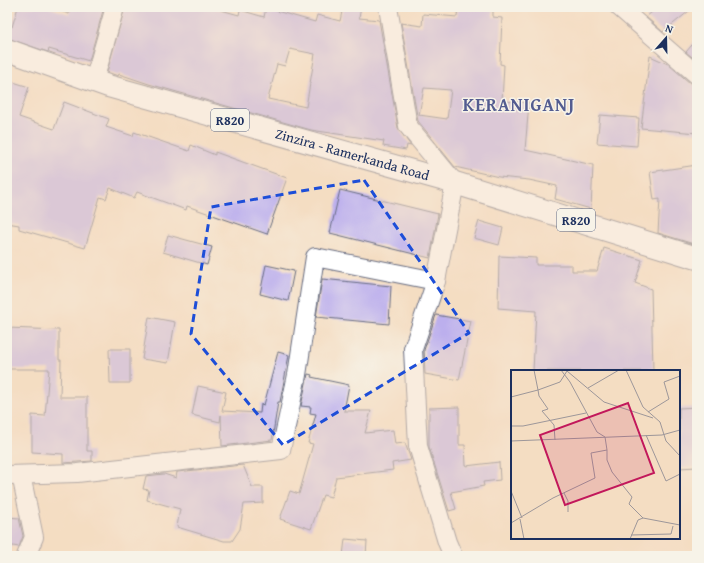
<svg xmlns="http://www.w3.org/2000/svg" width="704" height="563" font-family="'Gentium Book Plus',serif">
	<rect width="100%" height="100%" fill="#f7f3e8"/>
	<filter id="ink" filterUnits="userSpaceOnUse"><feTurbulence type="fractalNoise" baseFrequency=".025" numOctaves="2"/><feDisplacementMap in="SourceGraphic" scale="8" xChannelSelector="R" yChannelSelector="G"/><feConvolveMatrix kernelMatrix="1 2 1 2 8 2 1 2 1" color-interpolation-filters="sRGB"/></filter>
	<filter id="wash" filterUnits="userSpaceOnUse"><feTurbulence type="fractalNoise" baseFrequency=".012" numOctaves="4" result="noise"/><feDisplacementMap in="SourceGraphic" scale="16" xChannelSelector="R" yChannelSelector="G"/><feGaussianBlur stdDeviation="0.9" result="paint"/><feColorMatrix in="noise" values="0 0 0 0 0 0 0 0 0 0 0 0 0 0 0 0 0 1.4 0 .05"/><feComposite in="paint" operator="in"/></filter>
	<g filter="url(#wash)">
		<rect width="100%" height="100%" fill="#f4ddc2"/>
		<g id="blocks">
			<g fill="#bcafed" fill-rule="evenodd">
				<polygon points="18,7 48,7 69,14 71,7 104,7 89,61 49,49 48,52 7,38 7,25 12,27"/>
				<path d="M125,7H210L239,15L240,10L264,17L266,8L315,22L317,15L340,21L343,7H361L359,18L379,20L398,128L411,146L407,145L406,150L383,146L384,141L311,130L149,84L119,74L118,76L107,72ZM290,49L315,54L306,107L268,99L277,64L285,66Z"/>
				<path d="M458,7H493V17L502,18L500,64L504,65L502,101L529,103L525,150L593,165L591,209L555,199L557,186L529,180L499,177L455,167L418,121L401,23L422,26L423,14L457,17ZM424,88L451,90L447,119L419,115Z"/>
				<polygon points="658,7 694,7 663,32 646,17"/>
				<polygon points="697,39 697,61 686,52"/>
				<polygon points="650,56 668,64 690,83 697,85 697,133 641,128"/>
				<polygon points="7,80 29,87 19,117 54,129 64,102 109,119 106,127 133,136 134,132 189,151 191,145 215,155 215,152 287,178 267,234 187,206 186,210 137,192 134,198 110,188 106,199 100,197 85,248 19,229 19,225 7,223"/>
				<polygon points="600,115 639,118 637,146 597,143"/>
				<polygon points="697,165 697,245 658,233 660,199 654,200 650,172"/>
				<polygon points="340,190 438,214 430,258 330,233"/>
				<polygon points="479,221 503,228 499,245 474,238"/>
				<polygon points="168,235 212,247 207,265 163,252"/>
				<polygon points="604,248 642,260 635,283 651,289 653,371 533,371 536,311 498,308 499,256 536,258 536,265 572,265 572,271 597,271"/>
				<polygon points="266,265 294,271 288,301 260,294"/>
				<polygon points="322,279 391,286 389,324 316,317"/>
				<polygon points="436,315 471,321 459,380 425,374 424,350"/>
				<polygon points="149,317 175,322 168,363 142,359"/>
				<polygon points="7,328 59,330 59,360 61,360 60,397 87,397 87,451 92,451 92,461 63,463 63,454 32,452 32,415 45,416 49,369 7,369"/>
				<polygon points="109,349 130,349 130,383 110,383"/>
				<polygon points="278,352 289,355 280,402 278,402 272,440 222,446 221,415 220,422 192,415 198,386 226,392 222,411 260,413 261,404 264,405"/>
				<polygon points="308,374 312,375 311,377 349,385 344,411 371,411 365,433 393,430 395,444 405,443 411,460 392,463 393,470 336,477 331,497 323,495 311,529 280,519 290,491 299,494 313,444 308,443 316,414 310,413 311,407 301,406"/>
				<polygon points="459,407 459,445 465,445 466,466 499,462 500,480 483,482 484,486 451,492 456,509 449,511 429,447 429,408"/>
				<polygon points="697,407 697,467 679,468 679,408"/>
				<polygon points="243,465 252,487 263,487 263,503 244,504 240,529 232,541 224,541 177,527 180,509 147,500 149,490 143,489 146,476 164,474 176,478 177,472"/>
				<polygon points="8,517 19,518 23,536 19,547 7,545"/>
				<polygon points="345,539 367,541 366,556 343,556"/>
			</g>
		</g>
	</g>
	<g filter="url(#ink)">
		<use href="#blocks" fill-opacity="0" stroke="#676c81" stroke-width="1"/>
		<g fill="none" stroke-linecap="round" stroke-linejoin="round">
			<defs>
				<g id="minor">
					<polyline points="619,7 697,75"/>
					<polyline points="94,81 115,7"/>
					<polyline points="436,281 413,349 418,446 447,542 453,556"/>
					<polyline points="7,475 77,473 281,450 297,375 315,257 436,281 455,183 408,126 388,7"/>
					<polyline points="21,475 34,537 26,556"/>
				</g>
				<g id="primary">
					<path id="s1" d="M7,50L108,86L455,183L697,258"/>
				</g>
			</defs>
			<use href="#minor" stroke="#676c81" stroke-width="20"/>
			<use href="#primary" stroke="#676c81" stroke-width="24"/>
			<use href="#minor" stroke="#fff" stroke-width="18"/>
			<use href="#primary" stroke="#fff" stroke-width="22"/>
		</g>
	</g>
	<path d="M0 0H704V563H0ZM364,180L469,333L283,445L191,334L211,207Z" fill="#f4ddc2" fill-opacity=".55" fill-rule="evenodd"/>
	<path fill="none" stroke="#1d4ed8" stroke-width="3" stroke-dasharray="8 5" stroke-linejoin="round" d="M364,180L469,333L283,445L191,334L211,207Z"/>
	<g text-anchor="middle" stroke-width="3" stroke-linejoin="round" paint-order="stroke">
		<g fill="#f7f3e8" stroke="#5d6a87" stroke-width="1">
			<rect x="211" y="109" width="38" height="22" rx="3"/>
			<rect x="557" y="209" width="38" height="22" rx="3"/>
		</g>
		<g font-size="13" font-weight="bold" fill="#1b2f5e">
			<text x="230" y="125">R820</text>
			<text x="576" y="225">R820</text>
		</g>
		<g font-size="14" fill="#1b2f5e" stroke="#f7f3e8">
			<text dy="5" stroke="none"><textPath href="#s1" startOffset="361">Zinzira - Ramerkanda Road</textPath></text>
		</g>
		<g font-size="18" font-weight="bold" letter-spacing="1" fill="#535c90" stroke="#f7f3e8">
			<text x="519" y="111">KERANIGANJ</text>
		</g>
	</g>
	<g transform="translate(511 370)">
		<rect width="169" height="169" fill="#f4ddc2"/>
		<path fill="none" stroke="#9d979a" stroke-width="1" d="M115,0L132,37L149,52L155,71L169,86M77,18L108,0M0,32V27L27,20L23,0M137,42L158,29L153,12L169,6M0,56H12L75,43M135,65L155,111L169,104M44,70L43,55L31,41L37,39L28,26L27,20L49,12L56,1L93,32L142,48M0,71L151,65L169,60M96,80V90L101,102L121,127L118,134L132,148M0,121L11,148M53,123L57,131V142M9,149L13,169M0,153L42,128L84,108L80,83L96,80L94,67L86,62L59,12L50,0M120,165L160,164L162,156M119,169L127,150L132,148L169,155"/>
		<path fill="#c2185b" fill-opacity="0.15" stroke="#c2185b" stroke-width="2" d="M117,33L143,103L54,135L29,65Z"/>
		<rect width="169" height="169" fill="none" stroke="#1b2f5e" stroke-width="2"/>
	</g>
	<rect width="704" height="563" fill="none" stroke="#f7f3e8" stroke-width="24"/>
	<g transform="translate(666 38) rotate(20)" stroke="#f7f3e8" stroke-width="3" paint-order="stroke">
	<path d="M0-3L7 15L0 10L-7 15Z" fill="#1b2f5e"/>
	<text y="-6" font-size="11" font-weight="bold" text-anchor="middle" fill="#1b2f5e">N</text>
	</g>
</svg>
